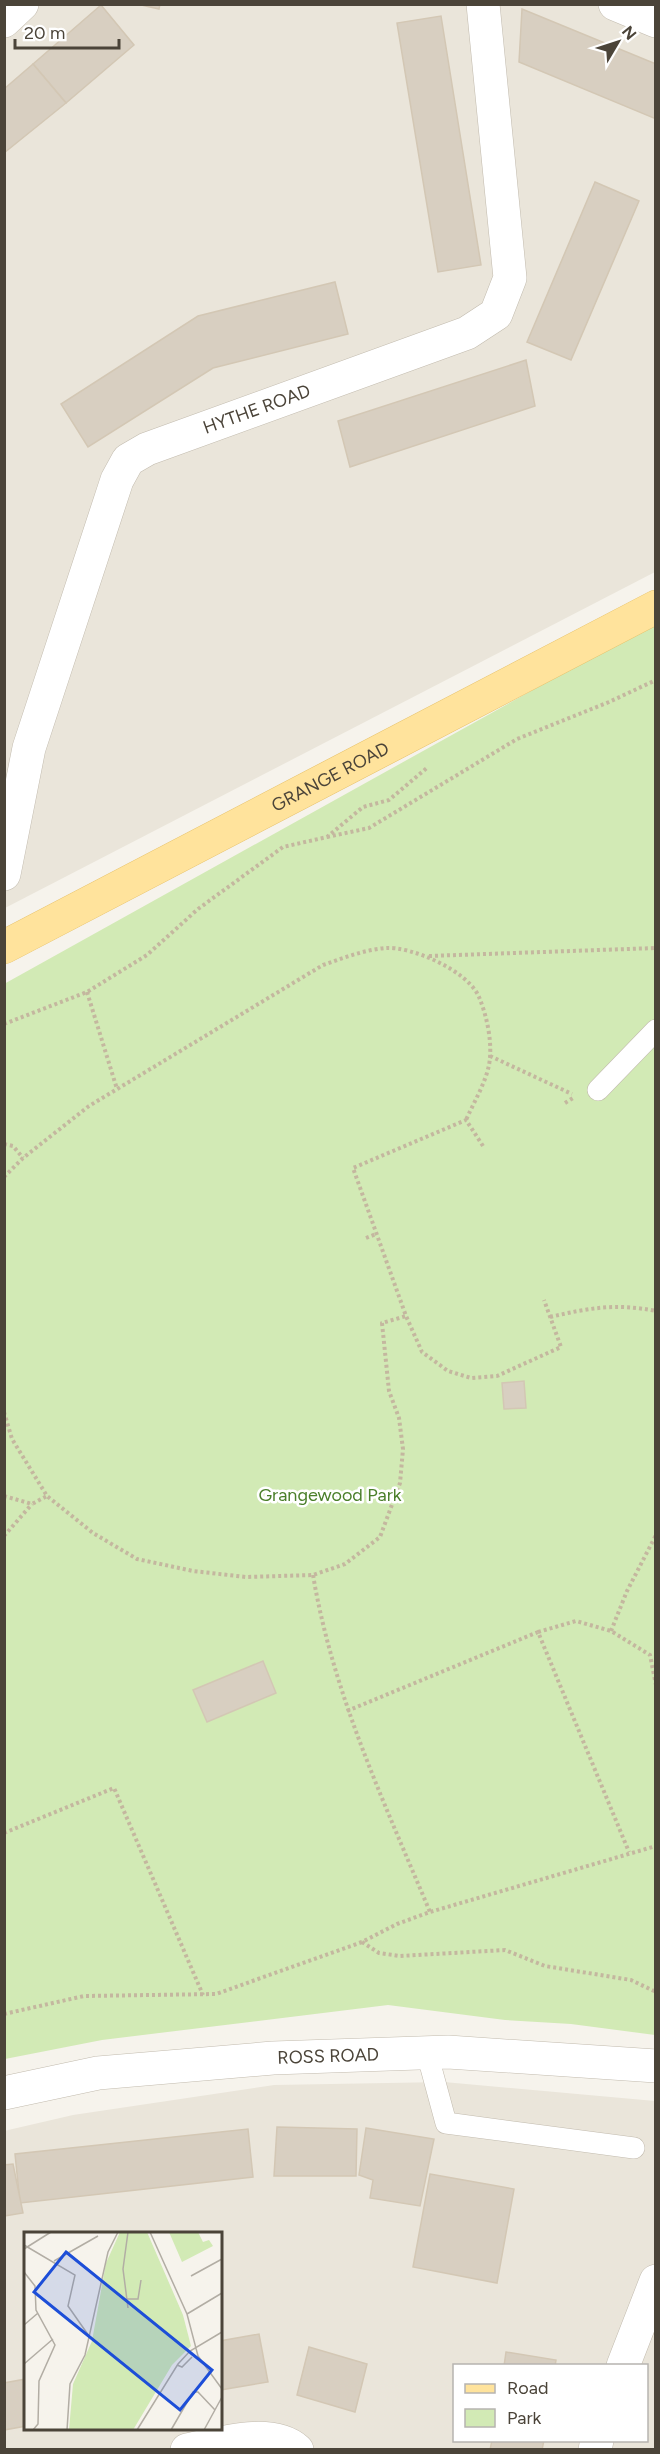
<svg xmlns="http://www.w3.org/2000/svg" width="660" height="2454" font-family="Figtree,sans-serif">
	<rect width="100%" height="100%" fill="#f6f3ec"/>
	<g fill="#eae5da" fill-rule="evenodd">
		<polygon points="5,5 655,5 655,572 5,908"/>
		<path d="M444,2082L655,2101V2449H5L4,2131L73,2115L274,2085ZM26,2234H220V2428H26ZM454,2366H646V2440H454Z"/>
	</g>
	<polygon fill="#d2eab5" points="655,622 655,2035 571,2024 505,2020 388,2005 102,2040 5,2059 4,984"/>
	<g fill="#d8cfc1" stroke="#d3c7b4" stroke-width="1.5">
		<polygon points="137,4 160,4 159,9"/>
		<polygon points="101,5 134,45 66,103 33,64"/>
		<polygon points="522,9 656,64 656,119 519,62"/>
		<polygon points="441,16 481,265 438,272 397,23"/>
		<polygon points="33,64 66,103 4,153 4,89"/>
		<polygon points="595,182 639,201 571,360 527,342"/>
		<polygon points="335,282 348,334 213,368 88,447 61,404 198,316"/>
		<polygon points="526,360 535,406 350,467 338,421"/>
		<polygon points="524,1381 526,1408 504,1409 502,1383"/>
		<polygon points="263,1661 276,1693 207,1722 193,1690"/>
		<polygon points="277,2127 357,2129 356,2176 274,2176"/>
		<polygon points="366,2128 434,2139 420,2206 370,2198 373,2180 359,2175"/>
		<polygon points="248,2129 253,2177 20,2203 15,2154"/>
		<polygon points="13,2164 23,2213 4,2216 4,2165"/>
		<polygon points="430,2174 514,2189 497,2283 413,2267"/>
		<polygon points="259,2334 268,2382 220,2390 220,2341"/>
		<polygon points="309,2347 367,2364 355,2412 297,2395"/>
		<polygon points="506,2352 556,2360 555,2366 504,2366"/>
		<polygon points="26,2379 26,2426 4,2430 4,2383"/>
		<polygon points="492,2440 544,2440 542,2450 490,2450"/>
	</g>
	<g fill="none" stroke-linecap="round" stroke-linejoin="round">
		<defs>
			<g id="service">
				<polyline points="598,1090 656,1030"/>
				<polyline points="427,2053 446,2123 634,2148"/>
			</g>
			<g id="minor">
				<polyline points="615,4 656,21"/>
				<polyline points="4,21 22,4"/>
				<path id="s1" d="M4,874L29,748L117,480L128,460L147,449L467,333L496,314L510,278L483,4"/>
				<path id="s2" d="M4,2093L98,2073L273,2058L448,2052L656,2066"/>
				<polyline points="623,2366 656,2281"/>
				<path d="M187,2450C218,2444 271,2427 297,2450"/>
				<polyline points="595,2450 597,2440"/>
			</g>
			<g id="primary">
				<path id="s3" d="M4,947L656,607"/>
			</g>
		</defs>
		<use href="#service" stroke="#c2bbae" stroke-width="22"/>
		<use href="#minor" stroke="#c2bbae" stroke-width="34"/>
		<use href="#primary" stroke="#e6c16a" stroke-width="34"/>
		<g stroke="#c4b79f" stroke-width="4" stroke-dasharray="3 3" stroke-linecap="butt">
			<polyline points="327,837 369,828 517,739 609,702 656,680"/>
			<polyline points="429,956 656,948"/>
			<polyline points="87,992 117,1089"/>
			<polyline points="4,1024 87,992 147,955 198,909 283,847 327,837 363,807 389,800 428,767"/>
			<polyline points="490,1056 572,1094"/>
			<polyline points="565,1103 573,1098"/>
			<polyline points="4,1144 13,1146 23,1158"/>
			<polyline points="483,1146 466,1120 353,1168 406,1316 422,1352 448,1371 471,1378 497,1376 561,1347 544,1300"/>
			<path d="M4,1177L23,1158L89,1106L323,965C343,958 364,950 385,948C412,946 468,971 479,997C487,1016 493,1044 489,1065C485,1084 474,1102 466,1120"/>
			<polyline points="366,1238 376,1234"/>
			<path d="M550,1317C589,1308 616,1303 656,1311"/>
			<polyline points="4,1412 12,1439 47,1496 93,1533 137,1559 193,1571 246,1577 313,1575 345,1564 380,1537 400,1483 403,1449 399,1418 389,1391 382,1323 406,1316"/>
			<polyline points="656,1467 656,1507"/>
			<polyline points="4,1496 32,1504 47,1496"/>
			<polyline points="4,1536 32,1504"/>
			<path d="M313,1575C333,1694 384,1802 430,1912"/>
			<polyline points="611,1631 627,1591 656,1535"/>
			<polyline points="538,1632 576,1621 611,1631 650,1655 656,1685"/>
			<polyline points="347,1711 538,1632 629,1852"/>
			<polyline points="4,1833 114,1788 203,1995"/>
			<polyline points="362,1942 379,1953 400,1956 505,1950 545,1966 631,1980 656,1992"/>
			<polyline points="4,2014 84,1996 216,1994 362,1942 397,1924 430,1912 656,1846"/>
		</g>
		<use href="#service" stroke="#fff" stroke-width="21"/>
		<use href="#minor" stroke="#fff" stroke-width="33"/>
		<use href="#primary" stroke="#ffe39c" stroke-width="33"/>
	</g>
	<g text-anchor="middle" stroke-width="5" stroke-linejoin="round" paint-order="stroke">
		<g font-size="18" fill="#4b4439" stroke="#fff">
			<text dy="6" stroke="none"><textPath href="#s1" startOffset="572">HYTHE ROAD</textPath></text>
			<text dy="6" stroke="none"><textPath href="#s3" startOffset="368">GRANGE ROAD</textPath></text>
			<text dy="6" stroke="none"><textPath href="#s2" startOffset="327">ROSS ROAD</textPath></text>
		</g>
		<g font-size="18" fill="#4a7f2a" stroke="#fff">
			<text x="330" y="1501">Grangewood Park</text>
		</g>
	</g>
	<g transform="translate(24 2232)">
		<rect width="198" height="198" fill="#f6f3ec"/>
		<path d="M96,0H123L159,83L167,114L148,133L109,198H45L49,152L68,109L82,31ZM145,0H174L179,10L185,8L189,14L158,30Z" fill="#d2eab5"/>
		<path fill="none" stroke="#b2ada4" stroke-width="1.5" d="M104,0L99,37L104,76M126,0L163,82L174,124L198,157M0,13L51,43L44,74L65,104M0,17L27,0M30,29L74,4M0,40L11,54L12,78L31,113L15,149L14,192L9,198M167,44L198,27M103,67H114L117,48M163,82L198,61M0,93L14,81M0,132L29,107M153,133L158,135L168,125M43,198L46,152L61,123L84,20L94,0M113,198L154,132L166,119L198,100M147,198L169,160H174L191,178M180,198L198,165"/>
		<path fill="#1d4ed8" fill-opacity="0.15" stroke="#1d4ed8" stroke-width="3" d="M42,20L188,138L156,178L10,60Z"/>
		<rect width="198" height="198" fill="none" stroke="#4b4439" stroke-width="3"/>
	</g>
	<rect width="660" height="2454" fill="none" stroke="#4b4439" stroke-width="12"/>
	<rect x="453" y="2364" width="195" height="78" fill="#ffffff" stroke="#b7b4b0" stroke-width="1.5"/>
	<rect x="465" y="2384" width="30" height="9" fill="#ffe39c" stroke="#b7b4b0" stroke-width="1.5"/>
	<text x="507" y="2394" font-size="18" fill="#4b4439">Road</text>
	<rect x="465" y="2409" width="30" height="18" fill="#d2eab5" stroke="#b7b4b0" stroke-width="1.5"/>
	<text x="507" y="2424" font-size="18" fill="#4b4439">Park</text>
	<g transform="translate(618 42) rotate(51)" stroke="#ffffff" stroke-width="4.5" paint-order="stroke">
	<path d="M0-4.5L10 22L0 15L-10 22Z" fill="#4b4439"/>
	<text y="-9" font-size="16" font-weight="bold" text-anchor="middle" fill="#4b4439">N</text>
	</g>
	<path d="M15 39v9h104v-9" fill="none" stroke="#4b4439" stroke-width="3"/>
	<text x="24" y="39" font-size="18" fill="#4b4439" stroke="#ffffff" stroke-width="4.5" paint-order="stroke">20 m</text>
</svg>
